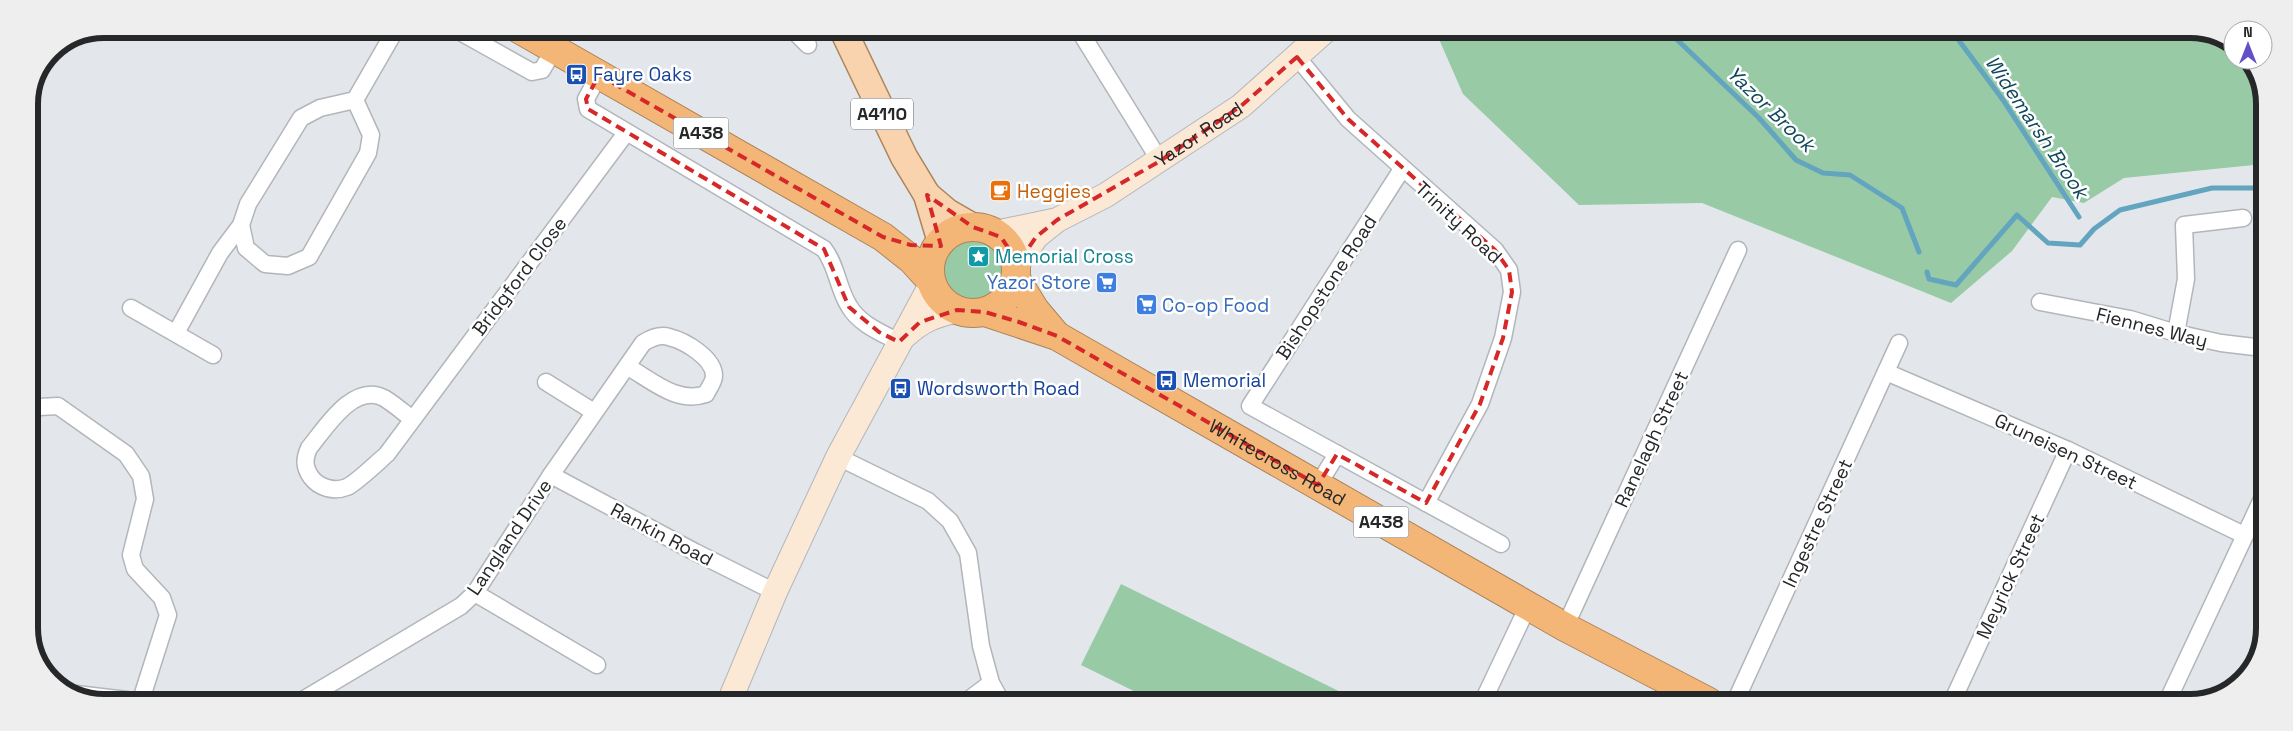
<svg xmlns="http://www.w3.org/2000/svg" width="2293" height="731" font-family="'Space Grotesk',sans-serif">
	<rect width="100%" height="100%" fill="#e3e7ec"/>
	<g fill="#98caa6">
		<polygon points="1435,30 2209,31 2233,47 2233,60 2250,60 2264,98 2264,164 2124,178 2084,203 2052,197 2012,251 1951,303 1702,203 1579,205 1463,94"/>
		<path d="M980,240C1042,259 984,326 947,288C941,283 939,275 940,267C943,245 960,241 980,240Z"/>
		<polygon points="1121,584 1357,700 1356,701 1154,701 1081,665"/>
	</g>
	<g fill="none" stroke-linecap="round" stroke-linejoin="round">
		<g stroke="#63a4bf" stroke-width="5">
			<polyline points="1668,31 1759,118 1796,160 1823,173 1850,175 1902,208 1919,252"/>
			<polyline points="1952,31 2003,100 2079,217"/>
			<polyline points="1927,272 1929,279 1956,285 2017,215 2048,243 2080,245 2094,229 2120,210 2212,188 2264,188"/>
		</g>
		<defs>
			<g id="street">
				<polyline points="455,29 532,72 542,70 554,49"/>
				<polyline points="793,30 808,45"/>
				<polyline points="1079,30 1160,161"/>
				<polyline points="1297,57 1348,119 1495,250 1509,270 1512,292 1503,338 1480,404 1426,503"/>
				<path d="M599,75L586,99L588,109L824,249C837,266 838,289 849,306C859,324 882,333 899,342"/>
				<polyline points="1402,169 1250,406 1501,544"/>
				<polyline points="241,225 246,248 265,264 288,266 309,257 368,153 371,135 355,100"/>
				<polyline points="2040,302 2130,319 2176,333 2221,343 2263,348"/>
				<polyline points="131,308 213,355"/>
				<polyline points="176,333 220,253 241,225 248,204 301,118 320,108 355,100 396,29"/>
				<polyline points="2176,333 2186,279 2184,225 2243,218"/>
				<polyline points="1886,372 2068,450 2244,535"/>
				<polyline points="546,382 594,412"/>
				<polyline points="29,413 39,407 58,406 126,454 141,476 145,499 131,555 135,569 162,598 168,615 141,700"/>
				<path d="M412,419C403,412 394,404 384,398C353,382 325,429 309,448C304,459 304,467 311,477C319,488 334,492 347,487C356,483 378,462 387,454L626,133"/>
				<polyline points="838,457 928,501 950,521 968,553 981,646 991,683 1001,701"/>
				<polyline points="551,475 695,552 775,592"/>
				<polyline points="1318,485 1337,454"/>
				<polyline points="475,593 597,665"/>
				<polyline points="1565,627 1738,250"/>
				<polyline points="76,694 127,700"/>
				<path d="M303,700L461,606L475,593L551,475L643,343C651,338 660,334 669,337C685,341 714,358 714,376C714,382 708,389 706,394C677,404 653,381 628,367"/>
				<polyline points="967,701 991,683"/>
				<polyline points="1483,701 1528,606"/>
				<polyline points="1735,702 1899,343"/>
				<polyline points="1952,702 2068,450"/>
				<polyline points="2167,702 2262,499"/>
			</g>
			<g id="secondary">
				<polyline points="995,233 1053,221"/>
				<path id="s1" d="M1016,266L1036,237L1057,220L1106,195L1241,106L1326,30"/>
				<path d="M906,335C922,320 936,315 957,310"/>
				<polyline points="730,700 775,592 838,457 932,283"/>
			</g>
			<g id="primary">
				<polyline points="843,30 904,157 927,195 941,242"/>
				<polyline points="927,195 947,212 973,227"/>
			</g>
			<g id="highway">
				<polyline points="519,29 883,237 912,260 931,281"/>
				<circle cx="973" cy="270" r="43"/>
				<polyline points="1016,279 1035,310 1056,335"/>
				<path id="s2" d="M985,312L1057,336L1565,627L1709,702"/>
			</g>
		</defs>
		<use href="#street" stroke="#b2b6bb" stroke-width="19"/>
		<use href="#secondary" stroke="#b2b6bb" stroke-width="26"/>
		<use href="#primary" stroke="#ab845c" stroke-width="29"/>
		<use href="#highway" stroke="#ab845c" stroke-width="30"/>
		<use href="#street" stroke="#fff" stroke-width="16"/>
		<use href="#secondary" stroke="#fbe9d6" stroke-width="24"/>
		<use href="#primary" stroke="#f8d3ad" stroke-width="26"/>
		<use href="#highway" stroke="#f3b677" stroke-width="28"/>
	</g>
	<path fill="none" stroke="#d62828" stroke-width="4" stroke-dasharray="10 6" stroke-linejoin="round" d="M1297,57L1348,119L1495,250L1509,270L1512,292L1503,338L1480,404L1426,503L1337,454L1318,485L1057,336L1019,322L985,312L957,310L920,322L899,342L879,332L849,307L824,249L588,109L586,99L599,75L883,237L911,245L941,246L927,195L973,227L1001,237L1018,263L1036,237L1057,220L1160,161L1241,106Z"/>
	<defs>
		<symbol id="bus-square" viewBox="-11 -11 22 22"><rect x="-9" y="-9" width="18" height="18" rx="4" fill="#1a4fb4" stroke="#fff"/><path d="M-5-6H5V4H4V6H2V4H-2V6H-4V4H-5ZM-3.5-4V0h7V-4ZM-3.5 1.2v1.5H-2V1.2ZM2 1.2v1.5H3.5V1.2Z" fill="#fff"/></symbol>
		<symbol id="cafe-square" viewBox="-11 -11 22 22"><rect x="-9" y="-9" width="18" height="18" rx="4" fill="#e8710a" stroke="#fff"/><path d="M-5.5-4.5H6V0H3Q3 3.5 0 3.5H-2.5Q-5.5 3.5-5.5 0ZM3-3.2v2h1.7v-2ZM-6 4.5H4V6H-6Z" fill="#fff"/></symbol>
		<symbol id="sight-square" viewBox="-11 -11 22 22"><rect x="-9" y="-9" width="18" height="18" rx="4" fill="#0f9aa8" stroke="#fff"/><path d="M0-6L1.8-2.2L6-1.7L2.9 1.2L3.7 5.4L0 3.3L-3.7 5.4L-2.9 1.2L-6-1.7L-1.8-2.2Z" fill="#fff"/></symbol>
		<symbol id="supermarket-square" viewBox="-11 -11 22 22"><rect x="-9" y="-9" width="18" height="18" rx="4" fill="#3f7fe0" stroke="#fff"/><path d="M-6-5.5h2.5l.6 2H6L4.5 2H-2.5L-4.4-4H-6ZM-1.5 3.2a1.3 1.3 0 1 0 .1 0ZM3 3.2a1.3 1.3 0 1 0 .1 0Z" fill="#fff"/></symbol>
	</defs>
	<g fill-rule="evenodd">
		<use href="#bus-square" x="564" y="62" width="25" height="25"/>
		<use href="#cafe-square" x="988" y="178" width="25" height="25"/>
		<use href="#sight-square" x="966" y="244" width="25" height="25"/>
		<use href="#supermarket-square" x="1094" y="270" width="25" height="25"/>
		<use href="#supermarket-square" x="1134" y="292" width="25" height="25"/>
		<use href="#bus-square" x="1154" y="368" width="25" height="25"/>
		<use href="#bus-square" x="888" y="376" width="25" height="25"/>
	</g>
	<g text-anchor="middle" stroke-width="5" stroke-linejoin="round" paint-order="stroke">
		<g fill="#fff" stroke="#666869" stroke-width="1">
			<rect x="851" y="98.5" width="62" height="31" rx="4"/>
			<rect x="673.5" y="117.5" width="55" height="31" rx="4"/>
			<rect x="1353.5" y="506.5" width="55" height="31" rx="4"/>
		</g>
		<g font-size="18" font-weight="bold" fill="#252729">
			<text x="882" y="120">A4110</text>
			<text x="701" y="139">A438</text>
			<text x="1381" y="528">A438</text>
		</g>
		<g font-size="19" fill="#164399" stroke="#fff" text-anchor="start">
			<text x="593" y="81">Fayre Oaks</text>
			<text x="1183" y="387">Memorial</text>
			<text x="917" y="395">Wordsworth Road</text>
		</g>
		<g font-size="19" fill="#252729" stroke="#fff">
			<text dy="7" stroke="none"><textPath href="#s1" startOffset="228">Yazor Road</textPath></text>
			<text transform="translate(1459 222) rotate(43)" y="7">Trinity Road</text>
			<text transform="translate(519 276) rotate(-53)" y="7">Bridgford Close</text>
			<text transform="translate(1326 287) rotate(-57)" y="7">Bishopstone Road</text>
			<text transform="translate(2152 327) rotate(14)" y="7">Fiennes Way</text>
			<text transform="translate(1651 439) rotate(-65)" y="7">Ranelagh Street</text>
			<text transform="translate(2066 451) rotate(25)" y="7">Gruneisen Street</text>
			<text dy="7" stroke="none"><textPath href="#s2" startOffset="330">Whitecross Road</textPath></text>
			<text transform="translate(1817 523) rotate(-65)" y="7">Ingestre Street</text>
			<text transform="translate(662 534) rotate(28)" y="7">Rankin Road</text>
			<text transform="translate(509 537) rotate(-56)" y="7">Langland Drive</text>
			<text transform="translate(2010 576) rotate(-65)" y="7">Meyrick Street</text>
		</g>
		<g font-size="19" fill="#c56008" stroke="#fff" text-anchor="start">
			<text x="1017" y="198">Heggies</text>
		</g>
		<g font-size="19" fill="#0d838f" stroke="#fff" text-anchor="start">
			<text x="995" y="263">Memorial Cross</text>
		</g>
		<g font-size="19" fill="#366cbe" stroke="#fff" text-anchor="end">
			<text x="1091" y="289">Yazor Store</text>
			<text x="1162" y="312" text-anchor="start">Co-op Food</text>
		</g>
		<g font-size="20" font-style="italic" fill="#0f485b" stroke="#fff">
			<text transform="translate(1771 109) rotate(44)" y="7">Yazor Brook</text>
			<text transform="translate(2037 127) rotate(56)" y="7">Widemarsh Brook</text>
		</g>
	</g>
	<path d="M0 0H2293V731H0ZM104 38H2190A66 66 0 0 1 2256 104V628A66 66 0 0 1 2190 694H104A66 66 0 0 1 38 628V104A66 66 0 0 1 104 38Z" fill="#eee" fill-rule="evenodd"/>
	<path fill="none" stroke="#252729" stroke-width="6" d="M104 38H2190A66 66 0 0 1 2256 104V628A66 66 0 0 1 2190 694H104A66 66 0 0 1 38 628V104A66 66 0 0 1 104 38Z"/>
	<g transform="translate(2248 45)"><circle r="24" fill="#ffffff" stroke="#a8a9a9"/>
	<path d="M0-4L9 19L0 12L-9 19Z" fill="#634fc8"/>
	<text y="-8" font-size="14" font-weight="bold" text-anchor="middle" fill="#252729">N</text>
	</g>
</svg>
